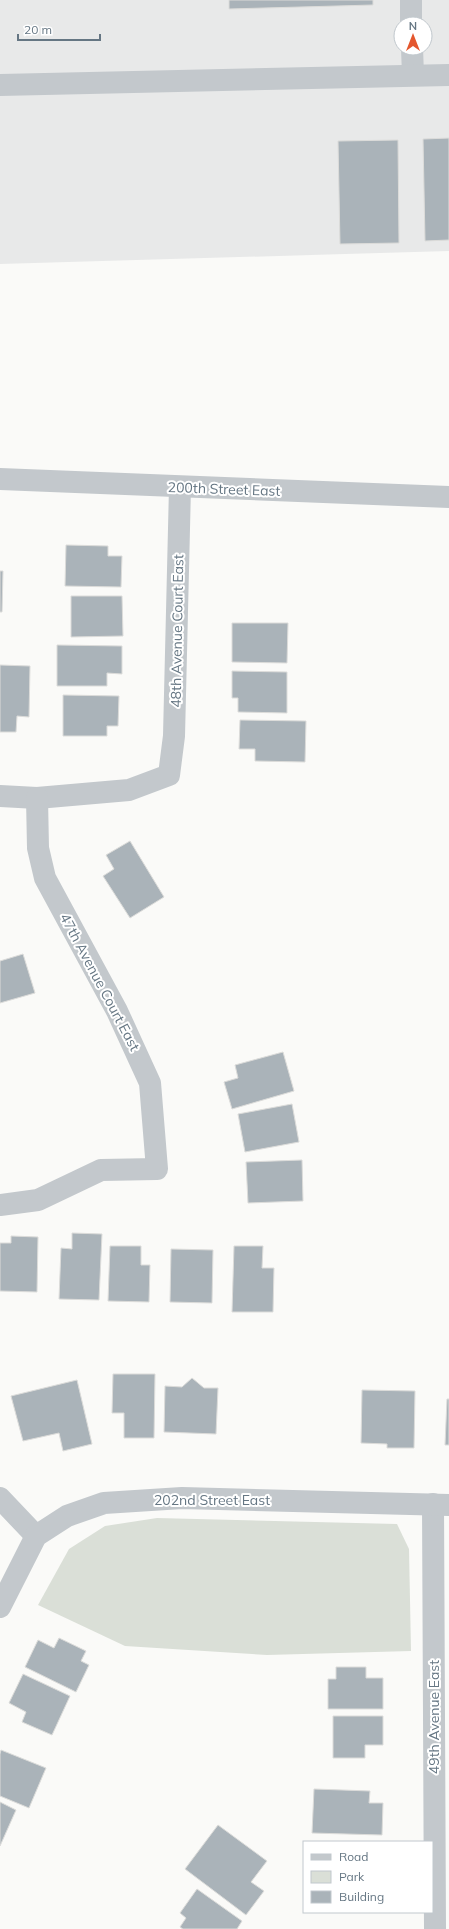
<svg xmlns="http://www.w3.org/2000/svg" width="449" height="1929" font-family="Mulish,sans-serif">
	<rect width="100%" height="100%" fill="#fafaf8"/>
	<path fill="#e8e9e9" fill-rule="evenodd" d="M0,0H449V251L0,264ZM401,24H425V48H401Z"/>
	<polygon fill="#dadfd7" points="157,1518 397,1524 409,1549 411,1651 267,1655 125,1646 38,1605 69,1549 105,1526"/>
	<g fill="#aab3b9" stroke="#dcdcda">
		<polygon points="229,0 373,0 373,5 229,9"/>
		<polygon points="449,138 449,240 425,241 423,139"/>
		<polygon points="398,140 399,243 340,244 338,141"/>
		<polygon points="66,545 108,546 108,556 122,556 121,587 65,586"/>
		<polygon points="0,571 3,571 2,612 0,612"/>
		<polygon points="71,596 122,596 123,636 71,637"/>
		<polygon points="232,623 288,623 287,663 232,662"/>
		<polygon points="57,645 122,646 122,674 107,673 107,686 57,686"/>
		<polygon points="0,665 30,666 29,717 17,716 16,732 0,732"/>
		<polygon points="232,671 287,672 287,713 238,712 238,698 232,698"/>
		<polygon points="63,695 119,696 118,726 107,726 107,736 63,736"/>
		<polygon points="240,720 306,721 305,762 255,761 255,749 239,749"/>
		<polygon points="130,841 164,897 130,918 103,876 114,869 106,855"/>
		<polygon points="23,954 35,993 0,1003 0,961"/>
		<polygon points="283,1052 294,1091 232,1109 224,1082 238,1078 235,1065"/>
		<polygon points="292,1104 299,1142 245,1152 238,1114"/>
		<polygon points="302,1160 303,1201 248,1203 246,1162"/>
		<polygon points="72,1233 102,1234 99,1300 59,1299 61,1248 72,1249"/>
		<polygon points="11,1236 38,1237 37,1292 0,1291 0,1243 11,1243"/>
		<polygon points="110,1246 141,1246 141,1265 150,1265 149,1302 108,1301"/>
		<polygon points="234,1246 263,1246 262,1268 274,1268 273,1312 232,1312"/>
		<polygon points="171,1249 213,1250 212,1303 170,1302"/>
		<polygon points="113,1374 155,1374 154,1438 124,1438 124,1413 112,1413"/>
		<polygon points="192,1378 204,1388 218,1388 216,1434 164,1432 165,1386 182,1387"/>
		<polygon points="77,1380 92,1444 63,1451 59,1433 23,1441 11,1396"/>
		<polygon points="362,1390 415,1391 414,1448 387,1448 387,1444 361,1443"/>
		<polygon points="447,1399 449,1399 449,1445 445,1445"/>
		<polygon points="59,1638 86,1651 81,1661 89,1665 76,1692 25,1667 38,1640 54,1648"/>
		<polygon points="336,1667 366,1667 366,1678 383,1678 383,1709 328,1709 328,1679 336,1679"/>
		<polygon points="23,1674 70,1696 52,1735 22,1722 26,1712 9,1703"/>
		<polygon points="333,1716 383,1716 383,1745 365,1745 365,1758 333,1758"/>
		<polygon points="1,1750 46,1768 29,1808 0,1796 0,1754"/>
		<polygon points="314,1789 370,1791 369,1803 383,1803 382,1835 312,1833"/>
		<polygon points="0,1802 16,1810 0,1846"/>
		<polygon points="218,1825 267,1861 251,1882 264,1891 246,1915 185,1869"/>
		<polygon points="197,1889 242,1921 237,1929 183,1929 180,1927 186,1918 180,1913"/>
	</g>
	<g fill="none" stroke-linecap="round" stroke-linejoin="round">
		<g stroke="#c3c8cc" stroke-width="22">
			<polyline points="411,0 411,24"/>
			<polyline points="412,48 413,75"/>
			<polyline points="0,85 449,75"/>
			<polyline points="0,479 449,497"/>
			<polyline points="0,796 37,798 129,790 169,775 174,736 180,487"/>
			<polyline points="0,1205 38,1200 101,1170 157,1169 150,1083 117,1011 45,878 38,848 37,798"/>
			<polyline points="0,1498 36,1536"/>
			<polyline points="433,1504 435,1929"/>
			<polyline points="0,1607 36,1536 67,1516 104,1503 182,1498 449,1505"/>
		</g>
	</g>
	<g text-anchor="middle" stroke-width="4" stroke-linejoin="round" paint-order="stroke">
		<g font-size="14" fill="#657683" stroke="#fff">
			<text transform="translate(224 489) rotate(2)" y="5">200th Street East</text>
			<text transform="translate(177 631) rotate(-89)" y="5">48th Avenue Court East</text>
			<text transform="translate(100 982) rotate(62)" y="5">47th Avenue Court East</text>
			<text x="212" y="1505">202nd Street East</text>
			<text transform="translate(434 1717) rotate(-90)" y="5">49th Avenue East</text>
		</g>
	</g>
	<rect x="303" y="1841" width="130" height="72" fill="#ffffff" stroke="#c1c8cd"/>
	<rect x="311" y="1854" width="20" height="6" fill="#c3c8cc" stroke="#c1c8cd"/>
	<text x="339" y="1861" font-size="12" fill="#657683">Road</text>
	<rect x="311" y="1871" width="20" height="12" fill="#dadfd7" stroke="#c1c8cd"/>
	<text x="339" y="1881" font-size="12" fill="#657683">Park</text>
	<rect x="311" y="1891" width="20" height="12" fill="#aab3b9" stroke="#c1c8cd"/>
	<text x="339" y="1901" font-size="12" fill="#657683">Building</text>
	<g transform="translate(413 36)"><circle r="19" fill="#ffffff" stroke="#c1c8cd"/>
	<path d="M0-3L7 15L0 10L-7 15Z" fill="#e4572e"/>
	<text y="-6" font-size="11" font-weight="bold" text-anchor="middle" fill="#657683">N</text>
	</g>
	<path d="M18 34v6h82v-6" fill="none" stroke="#657683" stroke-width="2"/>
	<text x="24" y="34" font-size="12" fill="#657683" stroke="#ffffff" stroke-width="3" paint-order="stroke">20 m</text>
</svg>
